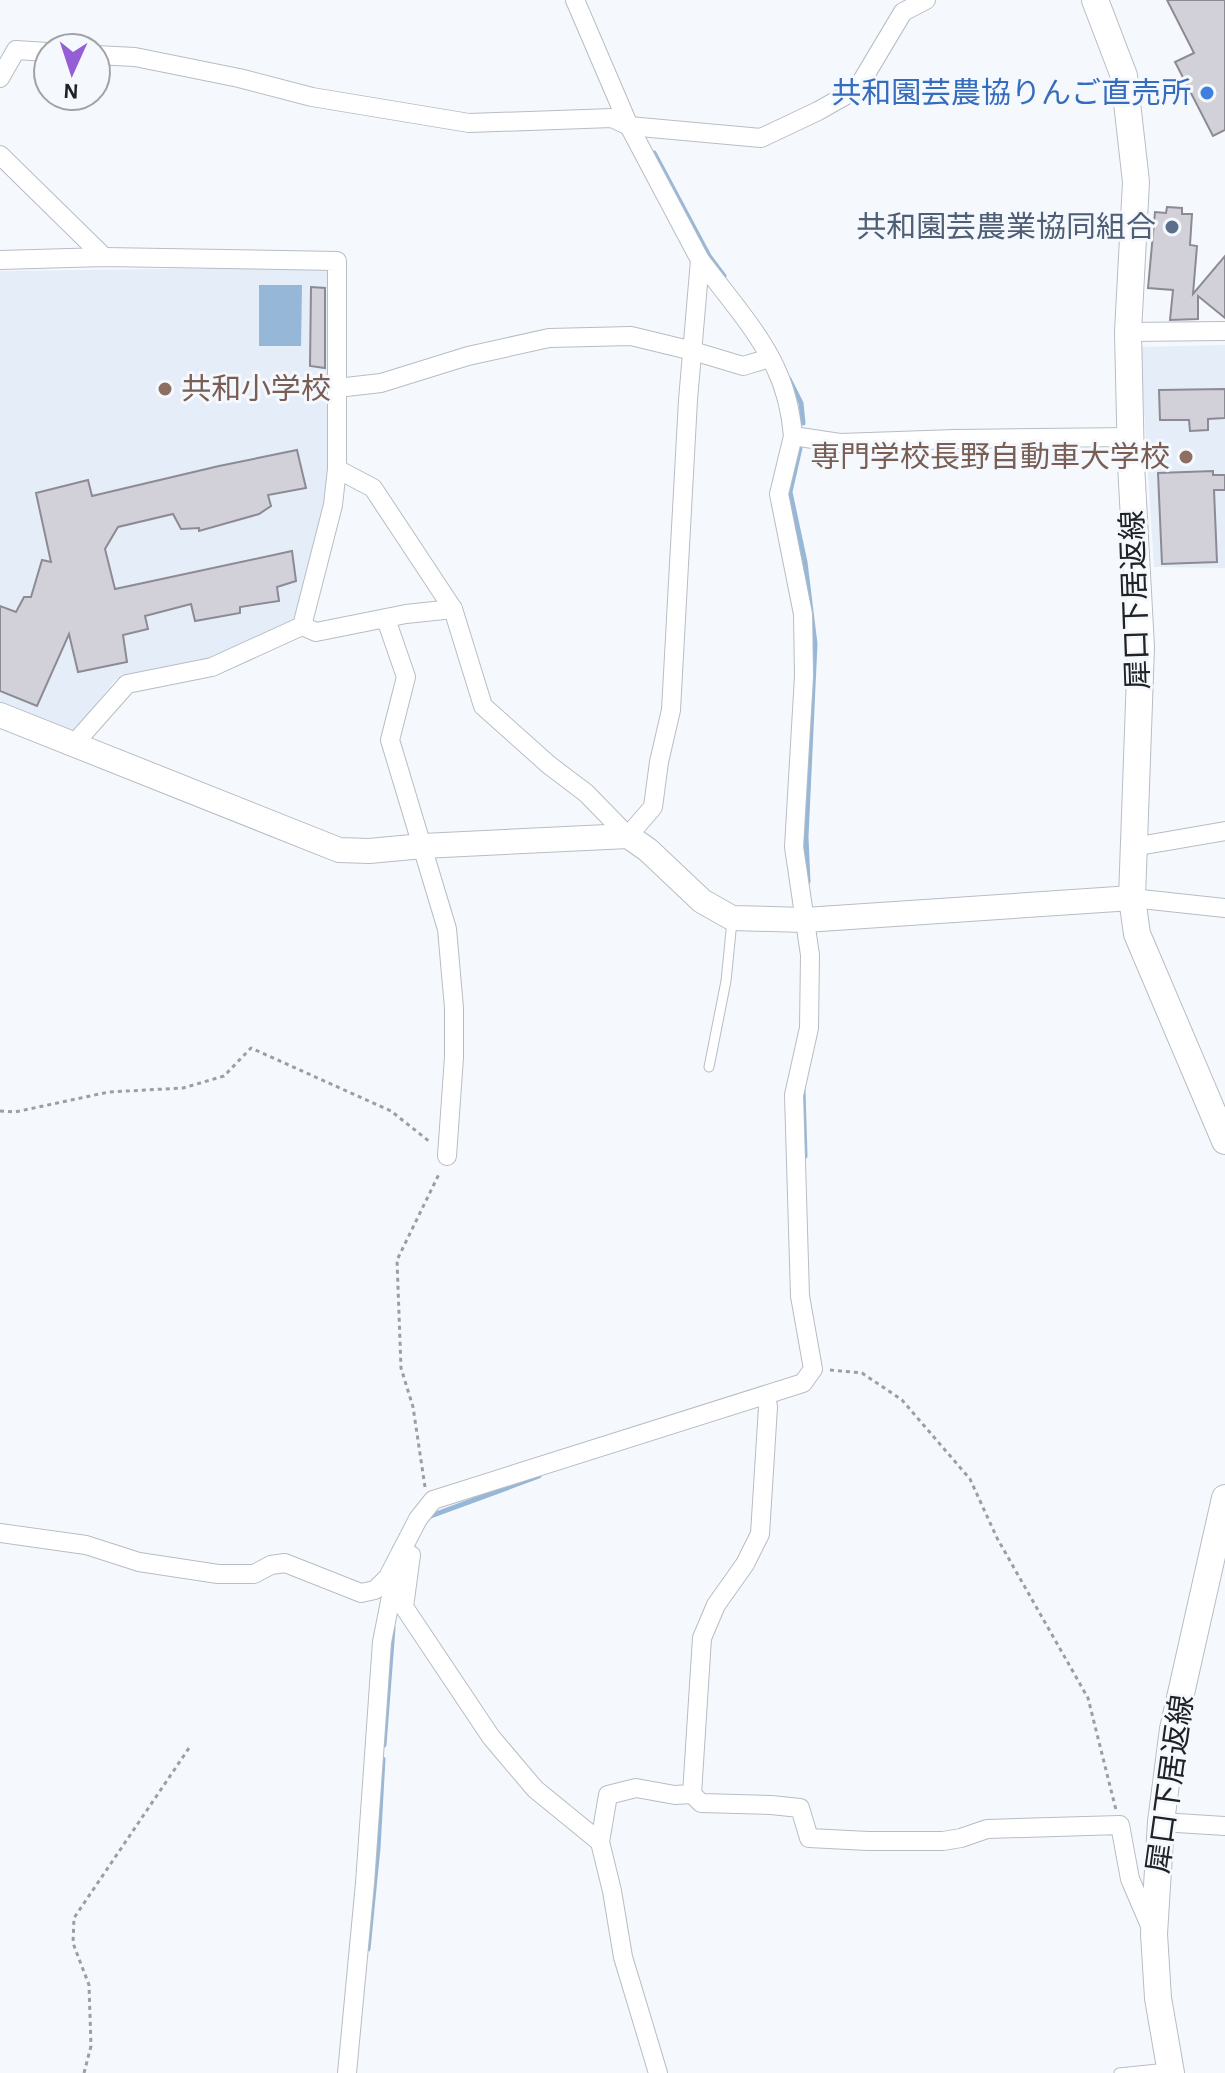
<svg xmlns="http://www.w3.org/2000/svg" width="1225" height="2073" font-family="'Alegreya Sans','Noto Sans JP',sans-serif">
	<rect width="100%" height="100%" fill="#f5f9fe"/>
	<g fill="#e4edf8">
		<polygon points="327,267 332,275 326,502 294,622 215,659 116,679 75,730 62,733 0,707 0,271"/>
		<polygon points="1225,345 1225,568 1154,567 1140,347"/>
	</g>
	<polygon fill="#96b7d8" points="259,285 302,285 301,346 259,346"/>
	<g fill="none" stroke-linecap="round" stroke-linejoin="round">
		<g stroke="#96b7d8" stroke-width="5">
			<polyline points="654,153 709,256 724,276"/>
			<polyline points="789,379 801,403 803,423"/>
			<polyline points="800,448 790,492 805,562 815,644 806,837 808,882"/>
			<polyline points="803,1090 805,1156"/>
			<polyline points="428,1517 539,1476"/>
			<polyline points="384,1745 393,1628"/>
			<polyline points="368,1949 378,1848 383,1759"/>
		</g>
	</g>
	<g fill="#d2d1da" stroke="#8c8b93" stroke-width="2">
		<polygon points="1167,0 1225,0 1225,130 1213,136 1175,62 1194,53"/>
		<polygon points="1167,207 1182,208 1182,214 1192,214 1190,245 1197,246 1193,294 1225,256 1225,318 1198,296 1198,319 1170,320 1173,290 1148,288 1155,212 1166,213"/>
		<polygon points="311,287 325,288 325,368 310,366"/>
		<polygon points="1225,389 1225,418 1208,419 1208,430 1190,431 1189,420 1160,420 1159,390"/>
		<polygon points="297,450 306,488 268,495 271,506 259,514 199,531 199,528 181,529 173,514 118,527 105,549 115,589 292,551 296,581 277,587 279,601 240,607 240,613 195,621 191,604 145,616 148,629 123,635 127,662 78,672 69,634 37,706 0,691 0,606 16,612 24,597 31,597 42,560 51,562 36,493 88,480 92,496 219,466"/>
		<polygon points="1213,471 1213,475 1225,475 1225,490 1214,490 1217,562 1162,564 1158,473"/>
	</g>
	<g fill="none" stroke-linecap="round" stroke-linejoin="round">
		<defs>
			<g id="service">
				<polyline points="709,1067 726,981 732,921"/>
				<polyline points="1119,2073 1167,2068"/>
			</g>
			<g id="minor">
				<polyline points="96,55 135,57 239,78 312,97 469,123 612,118 629,126 761,138 818,111 857,89 903,12 926,0"/>
				<polyline points="0,78 16,50 48,52"/>
				<polyline points="0,155 104,257"/>
				<polyline points="0,260 104,257 337,261 337,469 333,505 302,626 212,667 127,684 73,745"/>
				<path d="M700,260C724,292 760,333 776,369C786,390 791,413 793,436"/>
				<polyline points="1128,332 1225,331"/>
				<polyline points="337,388 381,383 468,356 549,338 631,336 693,351 743,366 770,358"/>
				<polyline points="337,469 373,488 453,609 483,706 549,765 586,793 628,836 653,807 659,762 671,710 688,400 700,260 629,126 575,0"/>
				<polyline points="386,619 406,677 390,740 447,929 454,1008 454,1057 447,1156"/>
				<polyline points="302,626 316,632 406,614 453,609"/>
				<polyline points="1133,847 1225,831"/>
				<polyline points="1132,898 1225,908"/>
				<polyline points="766,1395 768,1407 760,1534 745,1564 716,1605 702,1638 692,1794 701,1803 771,1805 800,1808 809,1838 868,1841 943,1841 961,1838 987,1829 1120,1825 1130,1879 1151,1928"/>
				<polyline points="0,1533 86,1545 139,1562 218,1574 254,1574 271,1565 285,1563 361,1593 375,1590 388,1577 418,1519 433,1500 803,1383 813,1369 800,1296 794,1095 809,1028 810,955 794,847 804,676 803,614 779,494 793,436 840,443 955,439 1130,437"/>
				<polyline points="401,1552 411,1555 404,1607 491,1737 535,1789 600,1842"/>
				<polyline points="1161,1822 1225,1826"/>
				<polyline points="347,2073 365,1883 382,1642 396,1571"/>
				<polyline points="658,2073 623,1957 612,1891 600,1842 608,1795 636,1788 675,1795 692,1794"/>
			</g>
			<polyline id="tertiary" points="0,715 339,850 369,851 423,846 628,836 648,850 702,901 732,918 805,920 1132,898"/>
			<g id="secondary">
				<polyline points="1095,0 1124,76 1136,182 1128,332 1131,464 1141,647 1132,898 1137,934 1225,1141"/>
				<polyline points="1171,2073 1158,1998 1154,1934 1161,1822 1173,1729 1225,1498"/>
			</g>
		</defs>
		<use href="#service" stroke="#b7bdc4" stroke-width="11"/>
		<use href="#minor" stroke="#b7bdc4" stroke-width="20"/>
		<use href="#tertiary" stroke="#b7bdc4" stroke-width="26"/>
		<use href="#secondary" stroke="#b7bdc4" stroke-width="28"/>
		<g stroke="#9b9ea2" stroke-width="3" stroke-dasharray="4 4" stroke-linecap="butt">
			<polyline points="0,1111 15,1112 109,1092 183,1088 224,1076 251,1048 391,1111 430,1142"/>
			<polyline points="830,1370 862,1373 902,1400 970,1479 997,1538 1088,1698 1116,1810"/>
			<polyline points="425,1487 413,1407 401,1368 397,1260 440,1172"/>
			<polyline points="84,2073 91,2046 89,1985 73,1943 74,1918 189,1748"/>
		</g>
		<use href="#service" stroke="#fff" stroke-width="9"/>
		<use href="#minor" stroke="#fff" stroke-width="18"/>
		<use href="#tertiary" stroke="#fff" stroke-width="24"/>
		<use href="#secondary" stroke="#fff" stroke-width="26"/>
	</g>
	<circle fill="#3f7fe0" stroke="#f5f9fe" stroke-width="3" cx="1207" cy="93" r="8"/>
	<circle fill="#5c6f8a" stroke="#f5f9fe" stroke-width="3" cx="1172" cy="227" r="8"/>
	<g fill="#8d6e63" stroke="#f5f9fe" stroke-width="3">
		<circle cx="165" cy="389" r="8"/>
		<circle cx="1186" cy="457" r="8"/>
	</g>
	<g text-anchor="middle" stroke-width="6" stroke-linejoin="round" paint-order="stroke">
		<g font-size="30" fill="#366cbe" stroke="#f5f9fe" text-anchor="end">
			<text x="1191" y="103">共和園芸農協りんご直売所</text>
		</g>
		<g font-size="30" fill="#4e5e75" stroke="#f5f9fe" text-anchor="end">
			<text x="1156" y="237">共和園芸農業協同組合</text>
		</g>
		<g font-size="30" fill="#785e54" stroke="#f5f9fe" text-anchor="start">
			<text x="181" y="399">共和小学校</text>
			<text x="1170" y="467" text-anchor="end">専門学校長野自動車大学校</text>
		</g>
		<g font-size="30" fill="#202225" stroke="#f5f9fe">
			<text transform="translate(1135 600) rotate(-92)" y="10">犀口下居返線</text>
			<text transform="translate(1170 1784) rotate(-82)" y="10">犀口下居返線</text>
		</g>
	</g>
	<g transform="translate(72 72) rotate(183)"><circle r="38" fill="#f5f9fe" stroke="#a0a3a7" stroke-width="2"/>
	<path d="M0-6L14 30L0 20L-14 30Z" fill="#965ed6"/>
	<text y="-12" font-size="22" font-weight="bold" text-anchor="middle" fill="#202225">N</text>
	</g>
</svg>
